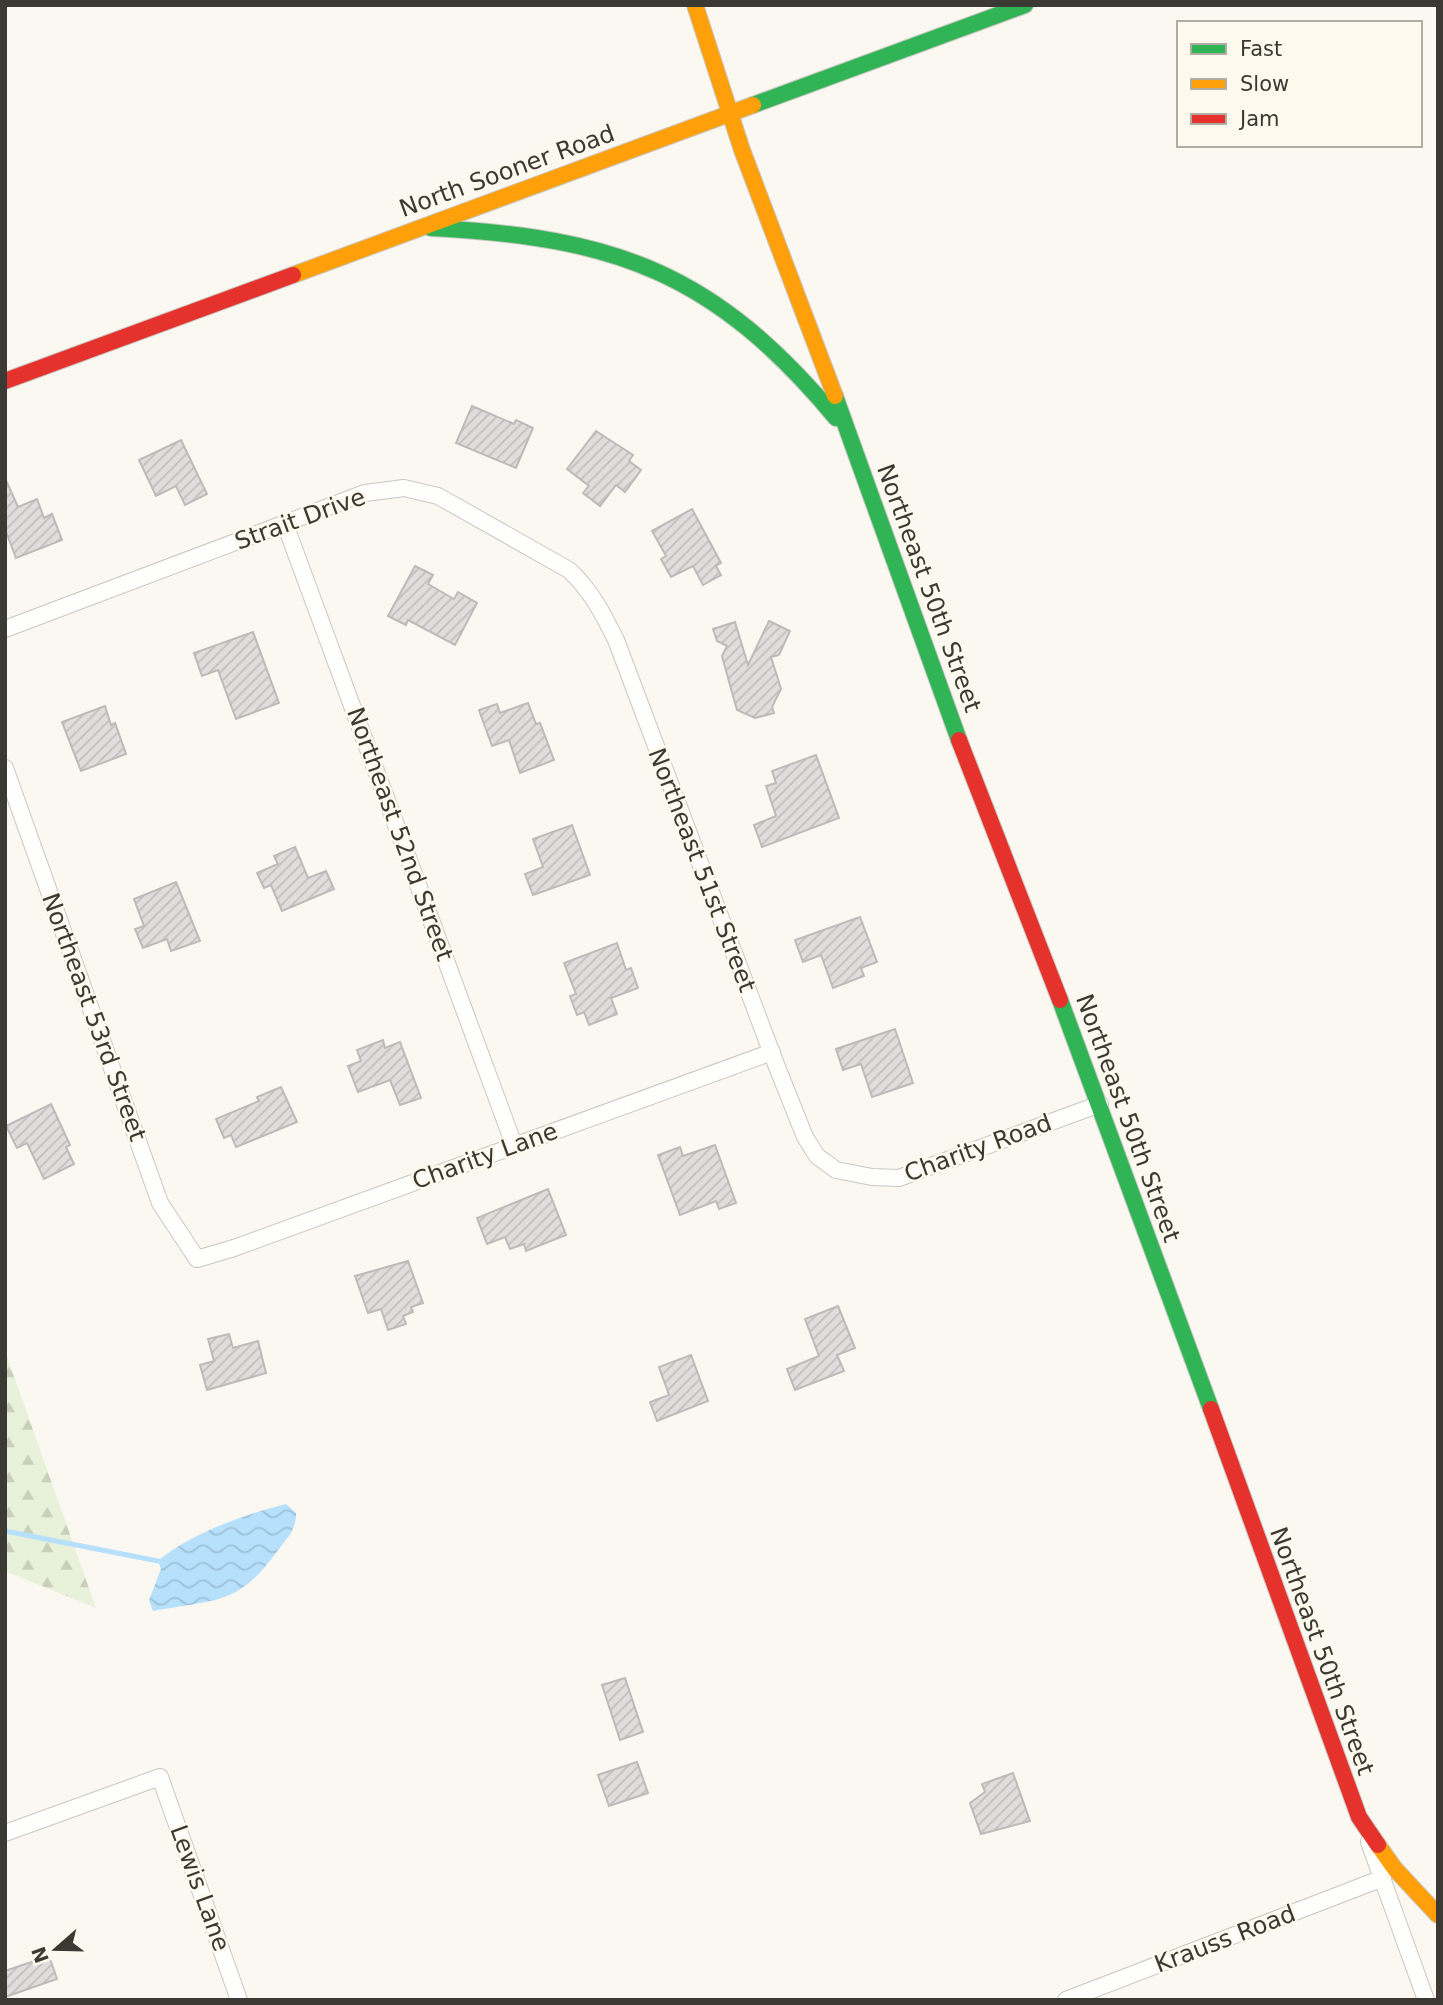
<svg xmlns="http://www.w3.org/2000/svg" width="1443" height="2005" font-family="'DejaVu Sans',sans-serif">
	<defs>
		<pattern id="forest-firs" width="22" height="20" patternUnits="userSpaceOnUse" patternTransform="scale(1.75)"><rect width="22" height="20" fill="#e8f1d9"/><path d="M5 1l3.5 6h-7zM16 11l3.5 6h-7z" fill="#c8cfbb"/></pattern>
		<pattern id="water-waves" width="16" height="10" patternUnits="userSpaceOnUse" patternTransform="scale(1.75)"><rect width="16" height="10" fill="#b6e0fb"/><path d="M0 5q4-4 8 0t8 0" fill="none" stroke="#9dc1d8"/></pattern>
		<pattern id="building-hatch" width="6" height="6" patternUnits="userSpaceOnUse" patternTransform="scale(1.75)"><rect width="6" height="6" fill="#e0dedd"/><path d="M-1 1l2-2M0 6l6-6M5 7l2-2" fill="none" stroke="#c1bfbe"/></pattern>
	</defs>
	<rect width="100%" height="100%" fill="#faf8f1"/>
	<polygon fill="url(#forest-firs)" points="5,1351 96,1608 5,1571"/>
	<path fill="url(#water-waves)" d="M286,1504L296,1513C296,1530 288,1537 278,1550C238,1606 217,1599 153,1611L149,1600L161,1569L158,1561C189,1534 246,1514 286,1504Z"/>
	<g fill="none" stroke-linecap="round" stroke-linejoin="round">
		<polyline stroke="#b6e0fb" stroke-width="5" points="5,1531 158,1561"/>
	</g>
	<g fill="url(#building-hatch)" stroke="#bdbbb9" stroke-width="2">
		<polygon points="472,406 514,424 516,420 533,428 516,468 456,443"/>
		<polygon points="596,431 633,455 629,461 641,470 625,492 616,485 600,506 583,493 589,486 567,469"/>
		<polygon points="181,440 207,494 185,505 176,486 156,496 139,460"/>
		<polygon points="5,478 18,507 37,499 44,518 52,514 62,540 16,558 5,529"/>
		<polygon points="692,509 721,563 716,566 721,575 703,585 693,566 671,577 661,559 666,556 652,531"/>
		<polygon points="415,566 433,575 428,584 454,599 458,592 477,603 455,645 408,620 406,625 388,616"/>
		<polygon points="769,621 790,631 779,655 771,657 781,689 772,707 774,713 755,718 737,710 722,656 727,646 717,641 713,629 735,622 748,665"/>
		<polygon points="253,632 279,703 236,719 218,670 202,676 194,653"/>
		<polygon points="528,703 536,724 540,723 554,760 520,773 509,740 492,746 479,710 497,704 500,713"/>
		<polygon points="105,706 111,725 115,723 126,754 81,771 62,722"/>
		<polygon points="816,755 839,818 762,847 754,825 776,816 766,786 776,783 772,771"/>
		<polygon points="572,825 590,875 533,895 525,874 543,867 533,839"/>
		<polygon points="295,847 308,878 326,871 334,889 282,911 271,885 264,888 257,873 278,864 274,856"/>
		<polygon points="176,882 200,941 171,951 167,939 143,948 135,929 144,926 134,899"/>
		<polygon points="860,917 877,962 861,968 864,976 833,988 821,955 803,962 795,940"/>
		<polygon points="617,943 626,970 631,968 638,988 611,998 617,1014 589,1025 584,1012 577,1015 570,996 576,994 564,963"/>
		<polygon points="895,1029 913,1083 872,1097 861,1064 843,1070 836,1049"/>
		<polygon points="383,1040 385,1048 400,1042 421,1098 400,1105 390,1080 358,1092 348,1066 361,1061 357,1050"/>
		<polygon points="281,1087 297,1122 236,1147 231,1135 224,1138 216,1119 259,1101 257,1097"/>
		<polygon points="51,1104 70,1145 66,1147 74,1164 44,1179 27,1143 17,1148 6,1126"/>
		<polygon points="715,1145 736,1203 719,1209 716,1201 680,1215 658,1155 680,1147 683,1156"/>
		<polygon points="548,1189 566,1235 526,1251 524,1244 510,1249 505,1237 487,1244 477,1218"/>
		<polygon points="408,1261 423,1303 411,1307 413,1312 403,1316 406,1324 388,1330 381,1309 368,1313 355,1276"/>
		<polygon points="838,1306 855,1348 837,1355 844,1371 795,1390 787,1369 819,1356 805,1319"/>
		<polygon points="229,1334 233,1348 258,1341 266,1373 207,1390 200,1365 214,1361 208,1339"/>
		<polygon points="691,1355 708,1401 657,1421 650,1402 669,1395 659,1367"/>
		<polygon points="625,1678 643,1732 620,1740 602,1685"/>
		<polygon points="637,1762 648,1793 609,1806 598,1775"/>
		<polygon points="1013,1773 1030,1821 981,1834 970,1803 985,1792 982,1784"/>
		<polygon points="49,1956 57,1979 5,1997 5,1971"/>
	</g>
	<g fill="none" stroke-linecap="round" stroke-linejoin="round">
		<defs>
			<g id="street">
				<polyline points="285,524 514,1145"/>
				<path d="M5,629L365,493L404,488L438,496L569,570C591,590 603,614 616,640L777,1067L805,1137L817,1156L836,1170L872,1177L899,1178L1100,1104"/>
				<polyline points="5,768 160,1203 197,1259 234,1248 772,1052"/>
				<polyline points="5,1833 160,1777 239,2000"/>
				<polyline points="1369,1842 1426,2000"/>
				<polyline points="1066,2000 1383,1878"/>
			</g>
			<g id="fast">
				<polyline points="753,105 1025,5"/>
				<path d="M431,228C616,237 715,273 836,418"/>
				<polyline points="835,396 959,740"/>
				<polyline points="1060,1000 1211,1409"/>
			</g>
			<g id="slow">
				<polyline points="695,5 742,150 835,396"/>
				<polyline points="293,275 753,105"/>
				<polyline points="1378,1845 1395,1869 1438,1915"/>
			</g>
			<g id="jam">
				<polyline points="5,381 293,275"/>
				<polyline points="959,740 1060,1000"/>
				<polyline points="1211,1409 1359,1817 1378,1845"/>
			</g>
		</defs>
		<use href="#street" stroke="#c9c7c2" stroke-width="18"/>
		<use href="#fast" stroke="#c9c7c2" stroke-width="18"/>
		<use href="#slow" stroke="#c9c7c2" stroke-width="18"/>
		<use href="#jam" stroke="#c9c7c2" stroke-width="18"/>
		<use href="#street" stroke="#fefefd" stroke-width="16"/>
		<use href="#fast" stroke="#30b455" stroke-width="16"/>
		<use href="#slow" stroke="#ff9f0a" stroke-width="16"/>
		<use href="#jam" stroke="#e5322d" stroke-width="16"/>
	</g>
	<g text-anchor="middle" stroke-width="5" stroke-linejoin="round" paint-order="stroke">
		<g font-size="24" fill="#3b3934" stroke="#fef9ed">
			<text transform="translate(507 171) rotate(-20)" y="8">North Sooner Road</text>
			<text transform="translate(300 519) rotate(-20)" y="8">Strait Drive</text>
			<text transform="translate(929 588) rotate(70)" y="8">Northeast 50th Street</text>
			<text transform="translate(400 834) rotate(70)" y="8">Northeast 52nd Street</text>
			<text transform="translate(702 870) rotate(69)" y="8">Northeast 51st Street</text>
			<text transform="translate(94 1017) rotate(70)" y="8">Northeast 53rd Street</text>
			<text transform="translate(1128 1118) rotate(70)" y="8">Northeast 50th Street</text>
			<text transform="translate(978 1148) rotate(-20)" y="8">Charity Road</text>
			<text transform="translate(485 1156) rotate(-20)" y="8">Charity Lane</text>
			<text transform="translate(1322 1651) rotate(70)" y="8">Northeast 50th Street</text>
			<text transform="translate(200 1888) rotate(70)" y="8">Lewis Lane</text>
			<text transform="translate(1225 1939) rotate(-21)" y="8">Krauss Road</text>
		</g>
	</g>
	<rect width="1443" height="2005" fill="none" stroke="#3b3934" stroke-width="14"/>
	<rect x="1177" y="21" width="245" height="126" fill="#fef9ed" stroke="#b0aca3" stroke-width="2"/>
	<rect x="1191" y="44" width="35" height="10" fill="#30b455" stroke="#b0aca3" stroke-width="2"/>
	<text x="1240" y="56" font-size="21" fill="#3b3934">Fast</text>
	<rect x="1191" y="79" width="35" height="10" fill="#ff9f0a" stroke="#b0aca3" stroke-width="2"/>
	<text x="1240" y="91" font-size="21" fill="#3b3934">Slow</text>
	<rect x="1191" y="114" width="35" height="10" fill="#e5322d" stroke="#b0aca3" stroke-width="2"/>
	<text x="1240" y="126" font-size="21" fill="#3b3934">Jam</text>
	<g transform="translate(56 1949) rotate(250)" stroke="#fef9ed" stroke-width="5" paint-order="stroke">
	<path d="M0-5L12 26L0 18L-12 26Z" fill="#3b3934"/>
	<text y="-10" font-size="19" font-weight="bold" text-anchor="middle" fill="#3b3934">N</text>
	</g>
</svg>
